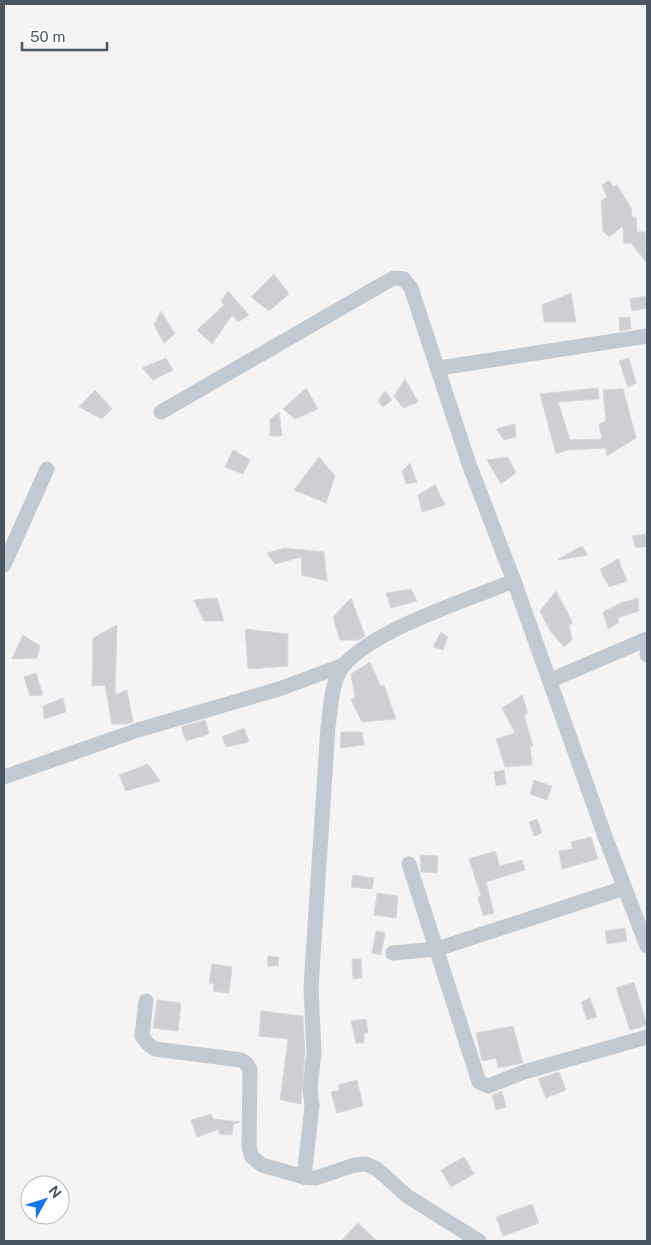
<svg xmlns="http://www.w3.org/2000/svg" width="651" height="1245" font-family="'Public Sans',sans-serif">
	<rect width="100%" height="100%" fill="#f5f3f3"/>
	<g fill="#cdcfd5" stroke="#d7d9de">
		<polygon points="609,180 613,187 617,185 631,208 632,217 636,217 637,232 645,232 647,263 631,243 624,244 623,226 609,237 603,231 601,201 607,197 602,185"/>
		<polygon points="274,274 289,294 269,311 251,297"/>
		<polygon points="228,291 249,315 238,322 232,315 212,344 197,330 224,305 221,302"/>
		<polygon points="571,293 576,322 544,322 542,305"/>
		<polygon points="645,296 647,308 632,311 630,299"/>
		<polygon points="161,311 175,334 164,343 154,325"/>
		<polygon points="630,317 631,329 620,331 619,318"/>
		<polygon points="166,358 173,370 153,380 142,368"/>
		<polygon points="629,358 636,383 628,387 619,361"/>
		<polygon points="405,379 418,402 403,408 394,396"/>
		<polygon points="306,388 318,409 295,419 283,409"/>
		<polygon points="598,388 599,399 558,402 570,440 602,439 599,424 606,421 603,390 623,389 636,438 607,456 605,448 568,450 556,454 540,394"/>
		<polygon points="95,390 112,409 102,419 79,407"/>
		<polygon points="385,391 392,400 383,407 378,401"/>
		<polygon points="279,412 282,436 270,436 270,420"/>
		<polygon points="515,424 516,437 504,440 496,429"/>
		<polygon points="233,450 250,460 243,474 225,467"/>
		<polygon points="319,457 335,476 326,503 294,490"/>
		<polygon points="508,457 516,473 501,484 487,460"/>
		<polygon points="410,463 417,482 406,484 402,471"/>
		<polygon points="435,485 445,505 422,512 418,495"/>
		<polygon points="647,534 647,546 636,548 632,536"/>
		<polygon points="582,546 588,555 559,560 558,559"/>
		<polygon points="285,548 324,552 327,581 302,575 301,557 275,564 267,553"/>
		<polygon points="618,559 627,581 609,587 600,569"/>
		<polygon points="411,589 417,601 391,608 386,593"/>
		<polygon points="556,591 573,623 569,625 572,640 564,647 550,631 540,611"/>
		<polygon points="217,598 224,621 204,621 194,600"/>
		<polygon points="351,598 365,636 359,640 340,640 333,617"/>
		<polygon points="638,598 639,611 617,618 619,622 608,629 603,612 621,603"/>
		<polygon points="117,625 115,695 127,690 133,722 126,724 112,724 105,685 92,686 93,638"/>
		<polygon points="245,629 288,634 288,666 248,669"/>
		<polygon points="441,632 448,637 443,650 433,647"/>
		<polygon points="23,635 40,646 37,658 12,659"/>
		<polygon points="370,662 381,687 384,685 396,719 362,722 351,700 355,698 351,674"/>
		<polygon points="36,673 43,695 30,696 24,677"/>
		<polygon points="522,695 528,713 524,716 533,746 530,747 532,765 505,767 496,739 515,733 502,708"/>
		<polygon points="63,698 66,712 44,719 43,706"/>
		<polygon points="205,720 209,734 186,741 181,727"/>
		<polygon points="244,728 249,742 226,747 222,737"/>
		<polygon points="341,732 362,732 364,745 340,748"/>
		<polygon points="148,764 160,781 126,791 119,775"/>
		<polygon points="504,770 506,784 496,786 494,772"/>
		<polygon points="534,780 552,786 547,800 530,794"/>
		<polygon points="537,819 542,833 534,836 529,822"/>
		<polygon points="591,837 598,859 562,869 559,851 573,849 571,842"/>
		<polygon points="495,851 500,866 522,860 525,870 486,882 494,913 483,916 478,897 481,896 469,859"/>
		<polygon points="420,855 438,856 437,873 421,872"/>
		<polygon points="353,875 374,878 372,889 351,887"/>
		<polygon points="377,893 398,896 396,918 374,915"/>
		<polygon points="625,928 627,941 607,944 605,931"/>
		<polygon points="376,931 385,933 381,955 372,953"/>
		<polygon points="268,956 279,957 278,966 267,966"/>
		<polygon points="352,959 361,959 362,978 353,979"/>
		<polygon points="212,964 232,967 229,993 213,991 214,984 209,983"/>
		<polygon points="634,982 647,1025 630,1030 616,988"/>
		<polygon points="590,998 597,1017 587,1020 581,1002"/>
		<polygon points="157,1000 181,1003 178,1031 153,1028"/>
		<polygon points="261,1011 303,1016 305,1053 301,1104 280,1100 288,1039 259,1036"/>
		<polygon points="366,1019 368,1032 364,1033 364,1043 356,1043 351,1021"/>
		<polygon points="513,1026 523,1063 498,1068 496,1058 482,1061 476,1033"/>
		<polygon points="559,1072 566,1090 546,1098 538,1079"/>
		<polygon points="357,1080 363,1106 337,1113 331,1092 340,1090 338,1085"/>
		<polygon points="502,1091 506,1107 496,1110 492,1095"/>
		<polygon points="211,1114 213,1119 240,1122 233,1125 232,1135 219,1134 219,1129 197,1137 191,1120"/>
		<polygon points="464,1157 474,1174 451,1187 441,1170"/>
		<polygon points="532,1204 539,1223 503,1236 496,1217"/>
		<polygon points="358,1223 377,1241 341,1241"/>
	</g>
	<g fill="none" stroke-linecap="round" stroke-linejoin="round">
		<g stroke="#c1cad2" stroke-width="15">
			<polyline points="439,368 647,336"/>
			<polyline points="161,412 381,285 394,278 404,279 411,288 469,464 514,581 606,839 647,946"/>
			<polyline points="4,565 47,469"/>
			<polyline points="647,653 647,655"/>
			<polyline points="551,680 647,639"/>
			<polyline points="4,777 138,730 279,689 344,665"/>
			<polyline points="409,864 479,1082 488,1086 524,1072 647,1037"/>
			<polyline points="393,953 437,949 624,888"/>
			<polyline points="146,1001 142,1036 148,1044 155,1049 241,1060 247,1064 250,1070 249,1147 252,1157 262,1165 304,1177 316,1178 354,1165 366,1164 377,1169 407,1196 479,1241"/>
			<path d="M304,1177L312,1106L310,1088L314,1053L311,987L328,727C331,708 331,680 344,665C375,629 469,599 514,581"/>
		</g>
	</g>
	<rect width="651" height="1245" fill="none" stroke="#4a5661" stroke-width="10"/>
	<g transform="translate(45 1200) rotate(51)"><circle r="24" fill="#ffffff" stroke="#b7bbc0"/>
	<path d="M0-4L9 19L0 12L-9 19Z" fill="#1a73e8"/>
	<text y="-8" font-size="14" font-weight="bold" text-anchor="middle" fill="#4a5661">N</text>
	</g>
	<path d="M22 42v8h85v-8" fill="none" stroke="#4a5661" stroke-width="2.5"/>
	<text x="30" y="42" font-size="15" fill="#4a5661" stroke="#ffffff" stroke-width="4" paint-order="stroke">50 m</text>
</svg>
